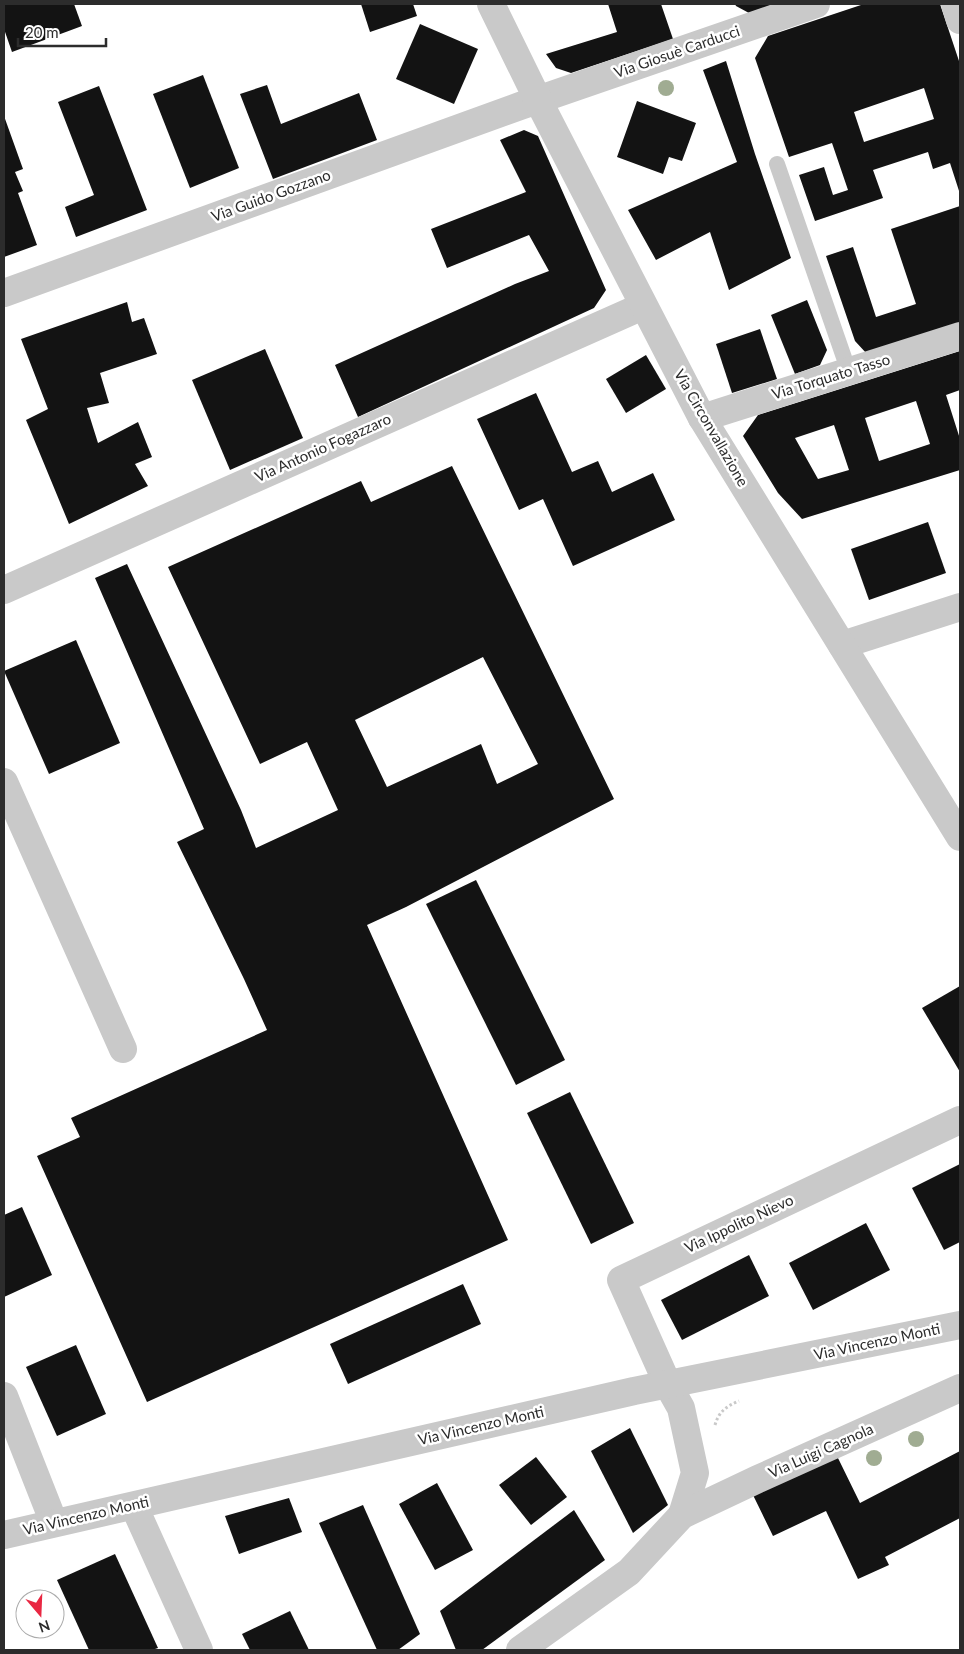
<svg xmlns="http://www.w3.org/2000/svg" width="964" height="1654" font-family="Lato,sans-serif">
	<rect width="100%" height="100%" fill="#fff"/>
	<g fill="#131313" fill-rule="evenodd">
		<polygon points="4,4 74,4 82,26 12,52 4,29"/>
		<polygon points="361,4 413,4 417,16 370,32"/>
		<polygon points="608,4 661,4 673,39 571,73 556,68 546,54 617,32"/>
		<polygon points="735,4 775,4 749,13 736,6"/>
		<path d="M864,4H940L960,64V194L950,163L933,169L928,152L873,170L883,198L815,221L799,175L824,167L833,195L848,190L832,143L789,157L755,58L768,36ZM924,88L934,119L864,142L854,112Z"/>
		<polygon points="420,24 478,49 454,104 396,79"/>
		<polygon points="726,61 755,154 791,258 729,290 710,232 656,260 628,210 737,162 703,70"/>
		<polygon points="203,75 239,168 190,188 153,94"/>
		<polygon points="267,85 281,124 359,93 377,140 273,179 240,94"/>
		<polygon points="99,86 147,210 76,237 65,207 94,195 58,102"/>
		<polygon points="637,101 696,123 682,161 669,157 663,174 617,157"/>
		<polygon points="4,116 23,169 15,172 23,191 18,193 37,245 4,257"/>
		<polygon points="524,130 538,136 606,290 594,308 358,417 335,365 515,284 549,271 529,235 447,268 431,229 526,192 500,140"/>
		<polygon points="960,206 960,323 867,354 855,341 826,256 853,247 876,317 916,304 891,229"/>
		<polygon points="807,300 827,350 820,365 795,374 771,315"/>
		<polygon points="127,302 132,322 144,318 157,354 100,373 109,403 87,408 98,443 138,422 152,457 135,464 148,486 69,524 26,420 48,409 21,339"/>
		<polygon points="760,329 777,379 732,393 716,344"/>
		<polygon points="265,349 303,438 230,470 192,380"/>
		<path d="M960,351V390L946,395L960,439V470L802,519L778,493L743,436L758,415ZM916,401L930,444L879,461L865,418ZM834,425L849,470L818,479L795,438Z"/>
		<polygon points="646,355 666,389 626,413 606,379"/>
		<polygon points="536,393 572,472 598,461 612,492 653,473 675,520 573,566 543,499 519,510 477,419"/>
		<path d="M452,466L614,799L406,907L367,925L508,1240L147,1402L37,1156L80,1137L71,1118L267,1030L244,979L177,842L204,829L95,578L127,564L241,810L256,848L338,810L307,742L260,764L168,567L361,481L371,502ZM483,657L538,764L497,784L481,744L387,787L355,720Z"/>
		<polygon points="928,522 946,573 869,600 851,549"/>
		<polygon points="76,640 120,743 49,774 4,671"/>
		<polygon points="476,880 565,1060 516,1085 426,904"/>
		<polygon points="960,986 960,1072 922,1008"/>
		<polygon points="570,1092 634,1223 591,1244 527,1113"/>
		<polygon points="960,1164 960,1242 944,1250 912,1188"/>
		<polygon points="22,1207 52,1275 4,1297 4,1215"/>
		<polygon points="866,1223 890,1270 813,1310 789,1263"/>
		<polygon points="749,1255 769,1296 682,1340 661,1300"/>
		<polygon points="463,1284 481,1324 348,1384 330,1344"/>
		<polygon points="76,1345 106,1414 57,1436 26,1367"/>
		<polygon points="630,1428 668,1505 633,1533 591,1451"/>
		<polygon points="960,1451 960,1518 885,1557 889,1565 858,1579 826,1511 773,1536 753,1495 837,1456 860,1503"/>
		<polygon points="536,1457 567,1497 531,1525 499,1485"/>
		<polygon points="437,1483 473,1550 435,1570 399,1504"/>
		<polygon points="289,1498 302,1532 239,1554 225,1516"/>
		<polygon points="363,1505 420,1634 398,1650 377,1650 319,1523"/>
		<polygon points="574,1510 605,1560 482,1650 456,1650 440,1611"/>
		<polygon points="115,1554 158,1648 152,1650 89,1650 57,1580"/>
		<polygon points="290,1611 309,1650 250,1650 242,1634"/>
	</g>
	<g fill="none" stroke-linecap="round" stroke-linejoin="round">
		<path stroke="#c9c9c9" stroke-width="3" stroke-dasharray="2.5 2.5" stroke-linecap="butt" d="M715,1425C719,1411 727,1406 739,1401"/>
		<polyline stroke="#c9c9c9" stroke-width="16" points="777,164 849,372"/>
		<g stroke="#c9c9c9" stroke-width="28">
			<polyline points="955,4 960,20"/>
			<polyline points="4,293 520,106 816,4"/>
			<polyline points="702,418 960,336"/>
			<polyline points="4,590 643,306"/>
			<polyline points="842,645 960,607"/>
			<polyline points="4,782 123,1049"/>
			<polyline points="4,1396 54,1523"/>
			<polyline points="134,1506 199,1650"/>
			<polyline points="682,1515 695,1473 681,1408 668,1385 621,1280 960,1120"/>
			<polyline points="520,1650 629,1572 682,1515 758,1479 960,1388"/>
		</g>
		<g stroke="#c9c9c9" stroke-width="28">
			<polyline points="491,4 538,100 702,418 960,837"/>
			<polyline points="4,1535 634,1391 960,1325"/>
		</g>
	</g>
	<g fill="#a0ac92">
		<circle cx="666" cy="88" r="8"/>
		<circle cx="916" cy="1439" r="8"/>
		<circle cx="874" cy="1458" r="8"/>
	</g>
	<g text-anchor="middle" stroke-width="5" stroke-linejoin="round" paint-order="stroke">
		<g font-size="15" fill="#2c2c2c" stroke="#fff">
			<text transform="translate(677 52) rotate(-19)" y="5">Via Giosuè Carducci</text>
			<text transform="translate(271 196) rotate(-20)" y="5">Via Guido Gozzano</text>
			<text transform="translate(831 377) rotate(-17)" y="5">Via Torquato Tasso</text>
			<text transform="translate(711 428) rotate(60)" y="5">Via Circonvallazione</text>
			<text transform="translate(323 448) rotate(-24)" y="5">Via Antonio Fogazzaro</text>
			<text transform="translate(739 1224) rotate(-25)" y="5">Via Ippolito Nievo</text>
			<text transform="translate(877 1342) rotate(-12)" y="5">Via Vincenzo Monti</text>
			<text transform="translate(481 1426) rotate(-13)" y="5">Via Vincenzo Monti</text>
			<text transform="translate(821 1451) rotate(-24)" y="5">Via Luigi Cagnola</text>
			<text transform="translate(86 1516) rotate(-13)" y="5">Via Vincenzo Monti</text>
		</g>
	</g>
	<rect width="964" height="1654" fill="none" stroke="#2c2c2c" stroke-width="10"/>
	<g transform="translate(40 1614) rotate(161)"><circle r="24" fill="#ffffff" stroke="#ababab"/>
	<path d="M0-4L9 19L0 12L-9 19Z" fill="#e92742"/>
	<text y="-8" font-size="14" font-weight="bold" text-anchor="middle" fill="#2c2c2c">N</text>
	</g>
	<path d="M18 38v8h88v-8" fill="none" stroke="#2c2c2c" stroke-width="2.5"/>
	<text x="25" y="38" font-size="15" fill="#2c2c2c" stroke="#ffffff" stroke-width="4" paint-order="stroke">20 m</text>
</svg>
